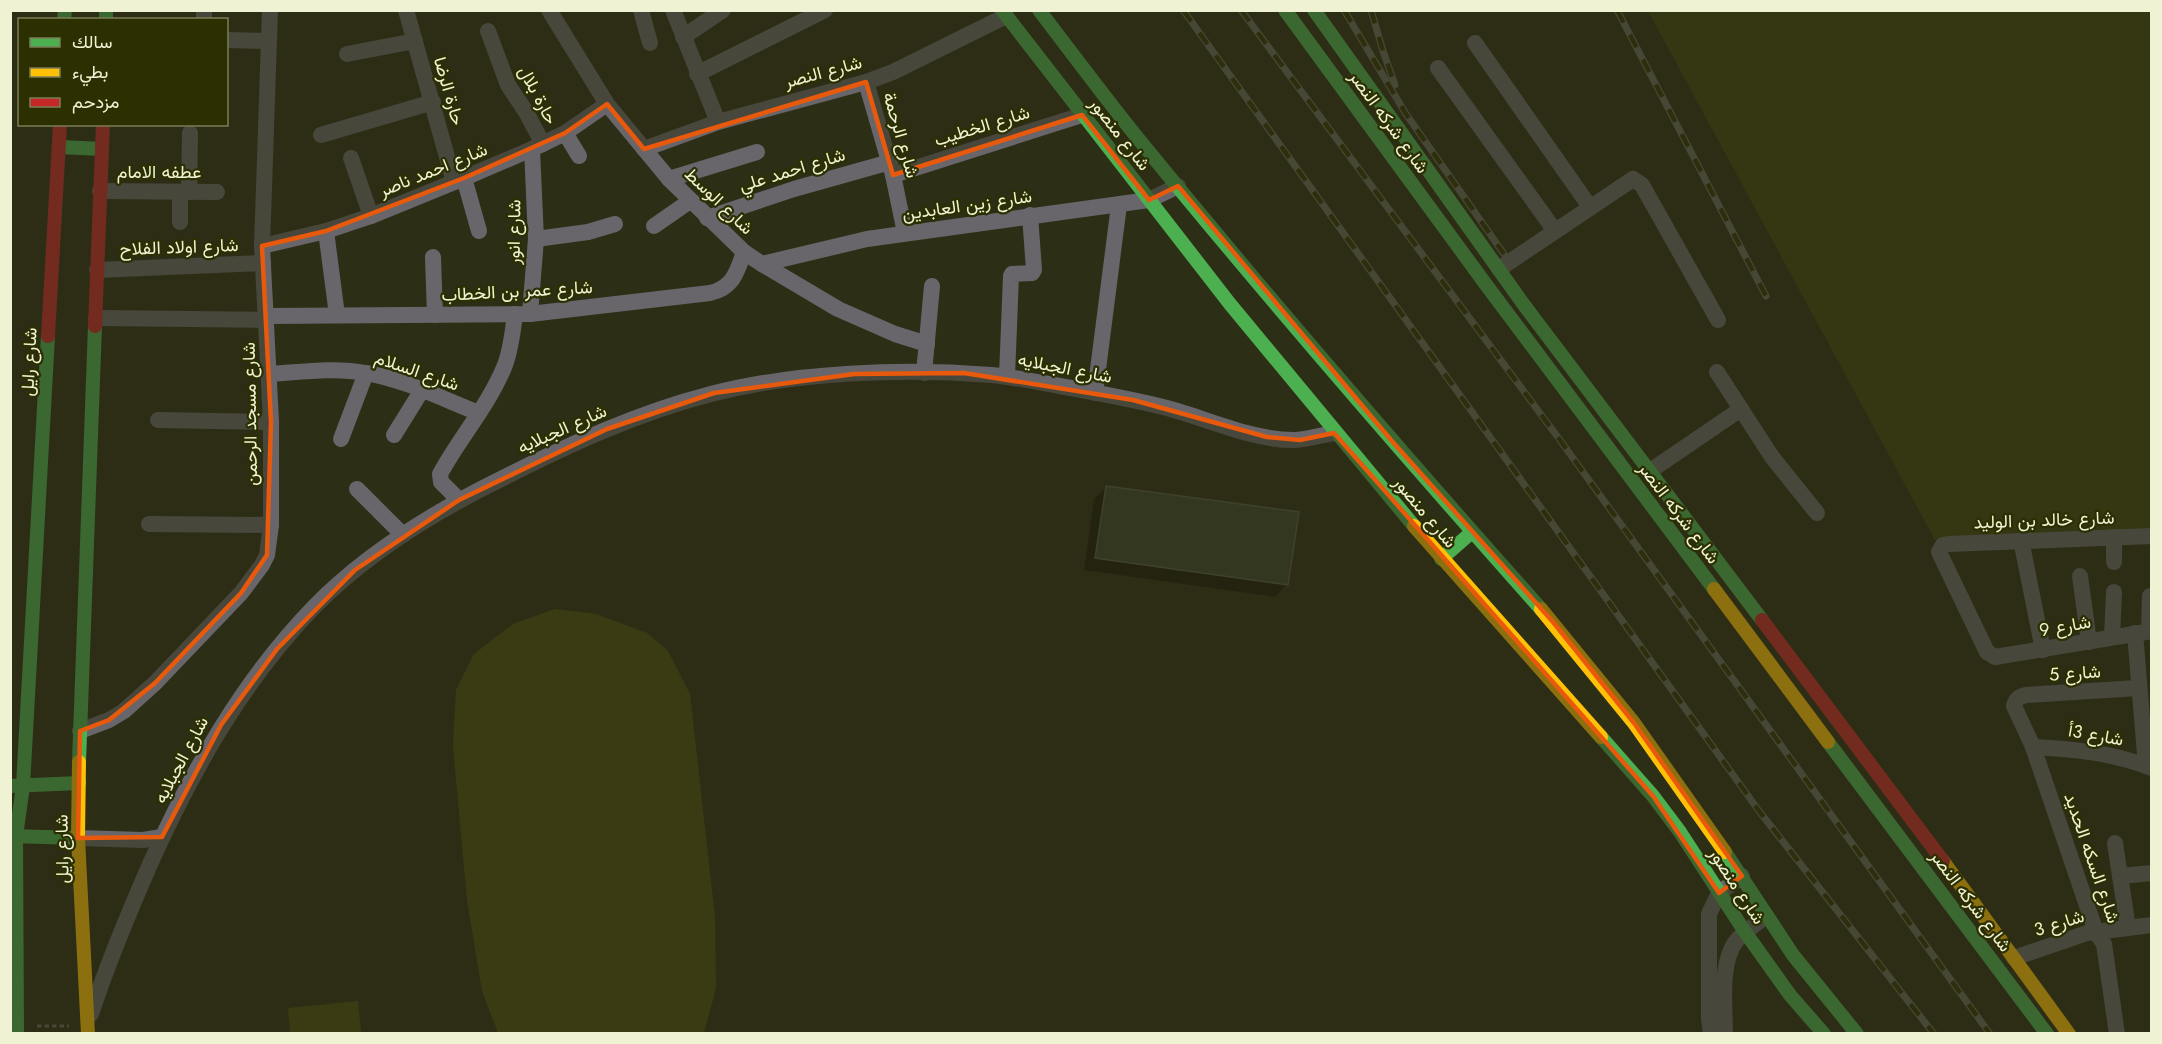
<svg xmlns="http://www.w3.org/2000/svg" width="2162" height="1044" font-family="Jost,Vazirmatn,sans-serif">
	<rect width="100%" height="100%" fill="#2d2e16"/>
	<polygon fill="#3e410f" points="1648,11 2151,11 2151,532 1935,540"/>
	<g fill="#4a4c0f">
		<polygon points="555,609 596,614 647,633 668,651 690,694 715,918 716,988 704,1033 498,1033 482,991 467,900 453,746 456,690 474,654 513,624"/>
		<polygon points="358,1001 361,1033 290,1033 288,1008"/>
	</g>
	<polygon fill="#0007" points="1106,487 1287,584 1275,597 1084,570 1094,499"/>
	<polygon fill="#3d442c" stroke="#545a44" stroke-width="1.5" points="1106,486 1299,512 1288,585 1095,558"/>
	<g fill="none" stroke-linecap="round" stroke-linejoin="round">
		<polyline stroke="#696964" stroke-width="3" stroke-dasharray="4.5 3" stroke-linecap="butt" points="37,1026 69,1026"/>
		<g stroke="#68666a" stroke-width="16">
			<polyline points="204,10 204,20"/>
			<polyline points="406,10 454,182"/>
			<polyline points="549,10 607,104 669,179 744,252 762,264 838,309 895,334 927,344"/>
			<polyline points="641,10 650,43"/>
			<polyline points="673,10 718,122"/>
			<polyline points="488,31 508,85 526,112 543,144"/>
			<polyline points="683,37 723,10"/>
			<polyline points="226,40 269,41"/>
			<polyline points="1475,43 1590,207"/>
			<polyline points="347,54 415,41"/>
			<polyline points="1438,68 1555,231"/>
			<polyline points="697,74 825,10"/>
			<polyline points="866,82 893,175 905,233"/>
			<polyline points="565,133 579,156"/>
			<polyline points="321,135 433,102"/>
			<polyline points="644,149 718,122 866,82 893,72 1006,16"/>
			<polyline points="351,158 371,216"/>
			<polyline points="893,175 1082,115"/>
			<polyline points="464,178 479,231"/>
			<polyline points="669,179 757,152"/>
			<polyline points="100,191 217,192"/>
			<polyline points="180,192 180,222"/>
			<polyline points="189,192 190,133"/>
			<polyline points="707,218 794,189 890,162"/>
			<polyline points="654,226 690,201"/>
			<polyline points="326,231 337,315"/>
			<polyline points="536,239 588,232 615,224"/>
			<polyline points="262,246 326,231 371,216 464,178 532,149 565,133 607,104"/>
			<polyline points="433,257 435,315"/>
			<polyline points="762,264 867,239 1149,200 1178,186"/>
			<polyline points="1499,269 1633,179 1642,185 1718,320"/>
			<polyline points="97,270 263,263"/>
			<polyline points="530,314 536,239 532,149"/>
			<path d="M267,316L530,314L710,293C733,288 737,272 744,252"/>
			<polyline points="96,318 267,320"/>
			<polyline points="1717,372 1772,457 1817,513"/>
			<polyline points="924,373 932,286"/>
			<path d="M269,374C301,372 335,367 366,373C403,379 443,399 479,413"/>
			<polyline points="1007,376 1011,276 1012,274 1032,273 1034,270 1030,215"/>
			<polyline points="1095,393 1119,205"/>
			<polyline points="158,420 271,422"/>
			<polyline points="394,435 422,390"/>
			<polyline points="341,439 366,373"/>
			<polyline points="1650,471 1741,409"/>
			<polyline points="357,489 403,535"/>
			<path d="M459,500L441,482L440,474C460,437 489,405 505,365C511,349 513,331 515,314"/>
			<polyline points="149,524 271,525"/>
			<polyline points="2152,536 1948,544 1943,545 1939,552 1987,652 1995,657 2152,631"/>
			<polyline points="2021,540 2043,650"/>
			<polyline points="2114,562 2114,537"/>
			<polyline points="2080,576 2089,642"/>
			<polyline points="2149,631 2150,596"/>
			<polyline points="2135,633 2146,766"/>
			<polyline points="2112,637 2114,592"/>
			<polyline points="80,731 109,720 124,711 155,683 241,593 262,565 267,555 271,525 271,422 262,246 270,10"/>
			<path d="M2033,747C2074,749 2113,753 2152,768"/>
			<polyline points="78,838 143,840 162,837"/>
			<polyline points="2115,843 2128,928"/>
			<polyline points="2120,876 2152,873"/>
			<polyline points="2014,958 2087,933 2152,925"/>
			<path d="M91,1014C108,962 129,912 151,862C193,769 243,680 315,606C368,552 434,512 501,479C568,445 637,413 711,394C796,372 903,368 991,375C1014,377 1037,382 1060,386C1096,393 1132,399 1167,408C1208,419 1254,441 1296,440C1309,439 1322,435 1334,433"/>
			<polyline points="1711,1034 1709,1018 1709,914 1719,893 1742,876"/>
			<path d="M1725,1034C1725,1007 1719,962 1737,940C1745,931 1756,924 1766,916"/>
			<path d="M2117,1034L2104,944L2096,932L2033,747L2014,706C2016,699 2018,697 2026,695L2138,688"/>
		</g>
		<g stroke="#4caf50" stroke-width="14">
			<polyline points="106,10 106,20"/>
			<polyline points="1002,10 1230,304 1414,526"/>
			<path d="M1039,10C1071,52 1103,95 1136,136C1267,297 1403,454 1541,609"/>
			<polyline points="1285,10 1487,286 1714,589"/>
			<polyline points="1314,10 1524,305 1762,620"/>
			<polyline points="64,20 65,10"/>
			<polyline points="59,147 102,149"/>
			<polyline points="1441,559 1472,532"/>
			<polyline points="1601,737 1653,796 1680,832 1745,932 1790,995 1824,1034"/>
			<polyline points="1828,742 2047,1034"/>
			<polyline points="79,762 95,326"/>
			<polyline points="10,786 79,783"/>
			<polyline points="10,836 78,838"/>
			<polyline points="1725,852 1793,955 1857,1034"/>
			<polyline points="17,1034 16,836 23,786 48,336"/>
		</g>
		<g stroke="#ffc107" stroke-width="14">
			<polyline points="1414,526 1601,737"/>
			<polyline points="1714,589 1828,742"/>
			<polyline points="1541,609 1634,723 1725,852"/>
			<polyline points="79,762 78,838 88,1034"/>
			<polyline points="1943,861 2069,1034"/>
		</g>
		<g stroke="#c62828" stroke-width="14">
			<polyline points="95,326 103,124"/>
			<polyline points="48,336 60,124"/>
			<polyline points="1762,620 1943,861"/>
		</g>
		<defs>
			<g id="rail">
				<polyline points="1183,10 1759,811 1934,1034"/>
				<polyline points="1241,10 1557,436 1990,1034"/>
				<polyline points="1344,10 1406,114 1504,254"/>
				<polyline points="1371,10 1383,51 1395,85"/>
				<polyline points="1617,10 1766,296"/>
			</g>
		</defs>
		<use href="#rail" stroke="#67665d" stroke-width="7"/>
		<use href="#rail" stroke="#2c2f00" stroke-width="4.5" stroke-dasharray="14" stroke-linecap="butt"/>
	</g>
	<path d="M0 0H2162V1044H0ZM866,82L893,175L1082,115L1149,200L1178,186L1391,440L1553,622L1634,723L1742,876L1719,893L1653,796L1334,433L1300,440L1267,437L1133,400L964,373L854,374L714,393L607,429L459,500L355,570L277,649L221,725L162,837L78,838L80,731L109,720L155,683L241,593L267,555L271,422L262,246L326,231L464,178L565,133L607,104L644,149Z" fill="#2d2e16" fill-opacity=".55" fill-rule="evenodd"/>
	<path fill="none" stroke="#e8590c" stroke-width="4.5" stroke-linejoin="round" d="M866,82L893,175L1082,115L1149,200L1178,186L1391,440L1553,622L1634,723L1742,876L1719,893L1653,796L1334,433L1300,440L1267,437L1133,400L964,373L854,374L714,393L607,429L459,500L355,570L277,649L221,725L162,837L78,838L80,731L109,720L155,683L241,593L267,555L271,422L262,246L326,231L464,178L565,133L607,104L644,149Z"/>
	<g text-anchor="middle" stroke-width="4.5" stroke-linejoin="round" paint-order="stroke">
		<g font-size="18" fill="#eff2d3" stroke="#2c2f00">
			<text transform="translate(823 72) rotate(-15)" y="6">شارع النصر</text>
			<text transform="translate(449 91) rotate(74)" y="6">حارة الرضا</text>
			<text transform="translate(538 95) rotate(62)" y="6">حارة بلال</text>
			<text transform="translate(1389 122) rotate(54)" y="6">شارع شركه النصر</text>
			<text transform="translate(982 126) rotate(-17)" y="6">شارع الخطيب</text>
			<text transform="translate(1120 134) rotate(52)" y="6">شارع منصور</text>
			<text transform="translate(901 135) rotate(74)" y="6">شارع الرحمة</text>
			<text transform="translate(433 170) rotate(-22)" y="6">شارع احمد ناصر</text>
			<text transform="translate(792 170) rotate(-17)" y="6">شارع احمد علي</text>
			<text x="159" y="178">عطفه الامام</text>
			<text transform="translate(719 201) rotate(44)" y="6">شارع الوسط</text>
			<text transform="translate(967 205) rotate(-8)" y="6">شارع زين العابدين</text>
			<text transform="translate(514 232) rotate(-89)" y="6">شارع انور</text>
			<text transform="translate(179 247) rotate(-2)" y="6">شارع اولاد الفلاح</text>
			<text transform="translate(517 291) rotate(-3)" y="6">شارع عمر بن الخطاب</text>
			<text transform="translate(29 362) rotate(-87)" y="6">شارع رايل</text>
			<text transform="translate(1065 368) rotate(11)" y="6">شارع الجبلايه</text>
			<text transform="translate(417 371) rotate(19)" y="6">شارع السلام</text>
			<text transform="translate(250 414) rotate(-91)" y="6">شارع مسجد الرحمن</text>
			<text transform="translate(562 429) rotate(-24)" y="6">شارع الجبلايه</text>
			<text transform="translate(1425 512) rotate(50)" y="6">شارع منصور</text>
			<text transform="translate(1679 513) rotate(53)" y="6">شارع شركه النصر</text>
			<text transform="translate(2044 520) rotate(-2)" y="6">شارع خالد بن الوليد</text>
			<text transform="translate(2065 626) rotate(-10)" y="6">شارع 9</text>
			<text transform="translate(2075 673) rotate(-4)" y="6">شارع 5</text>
			<text transform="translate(2096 735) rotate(10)" y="6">شارع 3أ</text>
			<text transform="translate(181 760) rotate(-62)" y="6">شارع الجبلايه</text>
			<text transform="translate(62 849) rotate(-91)" y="6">شارع رايل</text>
			<text transform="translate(2092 858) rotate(71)" y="6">شارع السكه الحديد</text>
			<text transform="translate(1737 886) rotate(57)" y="6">شارع منصور</text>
			<text transform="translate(1971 901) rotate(53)" y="6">شارع شركه النصر</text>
			<text transform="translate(2059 923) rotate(-17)" y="6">شارع 3</text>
		</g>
	</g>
	<rect width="2162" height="1044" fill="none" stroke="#eff2d3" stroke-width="24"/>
	<rect x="18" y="18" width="210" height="108" fill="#2c2f00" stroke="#7a7d54" stroke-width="1.5"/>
	<rect x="30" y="38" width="30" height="9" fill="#4caf50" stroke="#7a7d54" stroke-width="1.5"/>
	<text x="72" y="48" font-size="18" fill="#eff2d3">سالك</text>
	<rect x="30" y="68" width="30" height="9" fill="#ffc107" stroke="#7a7d54" stroke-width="1.5"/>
	<text x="72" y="78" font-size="18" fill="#eff2d3">بطيء</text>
	<rect x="30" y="98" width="30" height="9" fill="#c62828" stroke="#7a7d54" stroke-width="1.5"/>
	<text x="72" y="108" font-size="18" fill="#eff2d3">مزدحم</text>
</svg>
